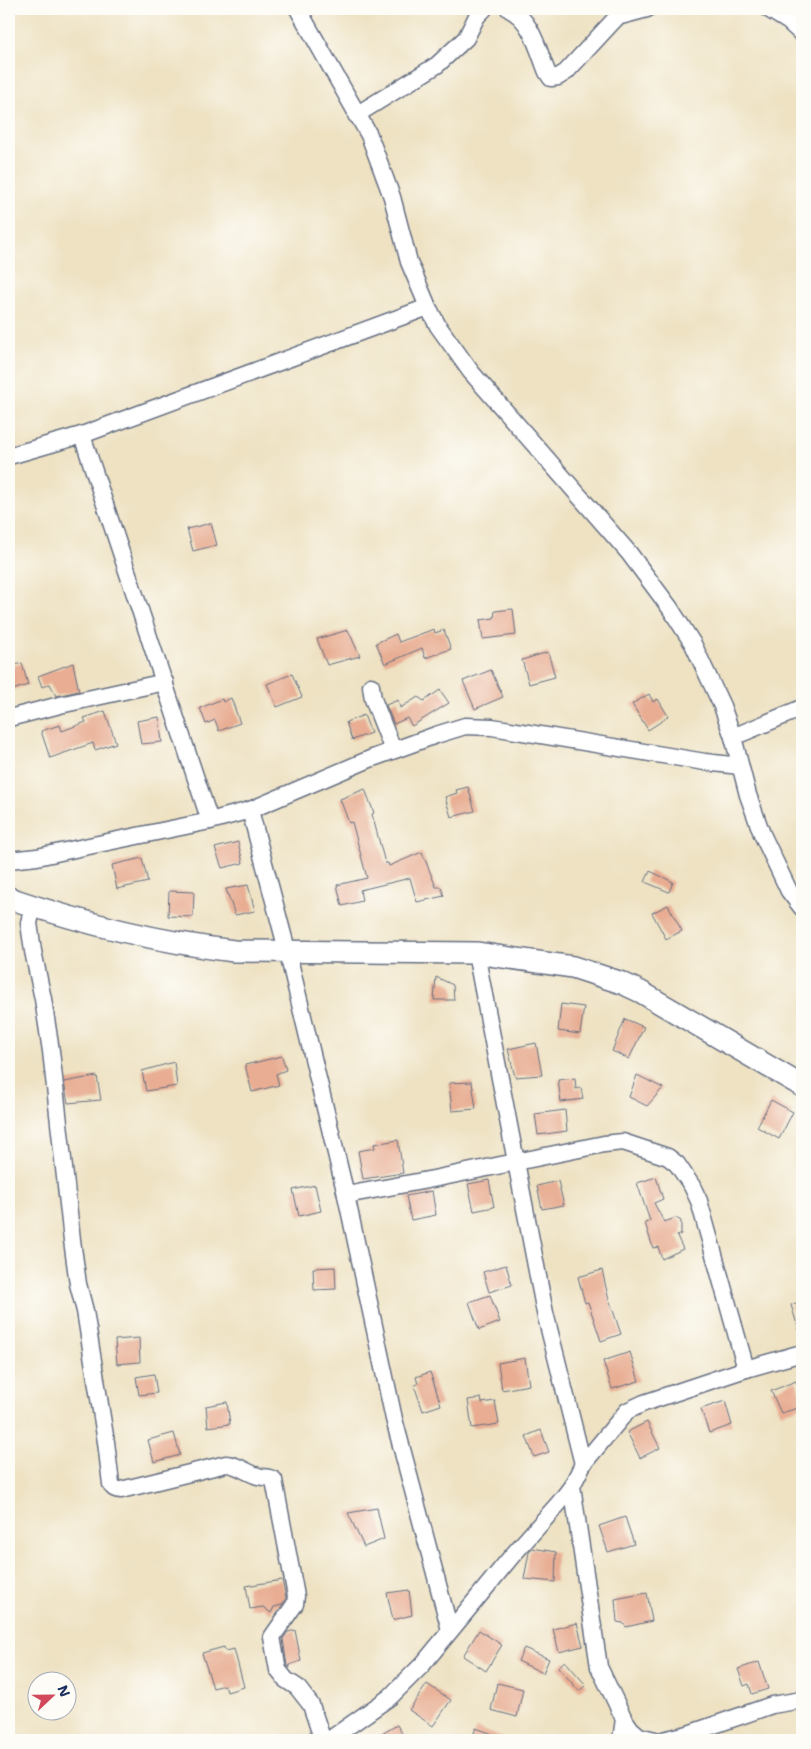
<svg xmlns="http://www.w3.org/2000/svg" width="811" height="1749" font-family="'Shantell Sans',sans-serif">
	<rect width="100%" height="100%" fill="#fdfcf7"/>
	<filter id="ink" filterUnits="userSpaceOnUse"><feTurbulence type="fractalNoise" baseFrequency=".02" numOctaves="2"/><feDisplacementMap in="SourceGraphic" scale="10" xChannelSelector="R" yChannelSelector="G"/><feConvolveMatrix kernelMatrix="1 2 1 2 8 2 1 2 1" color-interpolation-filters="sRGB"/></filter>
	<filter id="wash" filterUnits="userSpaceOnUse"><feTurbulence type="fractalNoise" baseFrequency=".0096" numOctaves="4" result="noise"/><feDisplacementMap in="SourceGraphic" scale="20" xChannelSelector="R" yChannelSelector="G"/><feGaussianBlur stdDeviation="1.12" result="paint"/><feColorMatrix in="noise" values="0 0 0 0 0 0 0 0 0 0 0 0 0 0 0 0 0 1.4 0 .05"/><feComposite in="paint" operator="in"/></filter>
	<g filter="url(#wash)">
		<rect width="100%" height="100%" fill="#eee2c3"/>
		<g id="blocks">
			<g fill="#e8ad93">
				<polygon points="211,523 217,545 193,551 187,529"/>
				<polygon points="513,609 516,635 483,639 480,620 494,618 495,611"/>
				<polygon points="434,629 435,633 444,630 451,649 425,658 422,648 385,664 376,643 396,634 399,642"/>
				<polygon points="348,630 360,656 327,665 317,639"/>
				<polygon points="548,652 555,677 529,684 522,660"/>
				<polygon points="22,663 28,685 9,691 9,667"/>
				<polygon points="73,663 79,691 56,696 50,684 42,687 38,676"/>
				<polygon points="491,670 503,697 475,709 463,681"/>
				<polygon points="292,674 302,697 277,707 267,684"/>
				<polygon points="440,690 449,703 412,726 407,718 394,724 386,705 398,700 400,708 418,697 424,701"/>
				<polygon points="649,694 653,702 658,699 668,716 664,718 665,719 648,730 632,704"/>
				<polygon points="231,698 240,723 219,731 215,720 206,724 200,708 222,699 223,702"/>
				<polygon points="105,711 116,743 95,750 93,743 50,758 41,731 60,725 62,731 86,722 84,718"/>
				<polygon points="364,715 371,733 352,740 346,722"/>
				<polygon points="159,717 162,742 141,744 137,721"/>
				<polygon points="468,787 475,811 451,817 445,797 457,793 456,790"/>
				<polygon points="365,789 374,813 372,814 385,863 388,863 389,866 422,852 436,887 441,887 444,896 417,902 410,878 360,890 362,901 342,906 337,885 367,878 352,822 349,823 340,799"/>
				<polygon points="238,842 243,863 222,868 215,848"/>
				<polygon points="142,858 148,882 117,889 112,865"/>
				<polygon points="650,871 673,882 669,892 645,882"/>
				<polygon points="248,885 255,911 235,915 226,889"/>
				<polygon points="169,891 194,892 193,917 168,916"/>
				<polygon points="668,905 682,931 666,939 652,913"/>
				<polygon points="436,977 453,985 454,1000 434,1000"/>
				<polygon points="561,1004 584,1007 580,1034 558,1031"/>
				<polygon points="625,1019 644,1027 629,1059 612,1051"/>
				<polygon points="536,1043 542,1075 515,1077 508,1049"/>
				<polygon points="282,1056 286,1070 276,1074 279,1085 252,1092 245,1065"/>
				<polygon points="174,1062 177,1086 146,1091 142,1071"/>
				<polygon points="637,1075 663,1088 647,1106 629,1097"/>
				<polygon points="97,1076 101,1100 68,1103 64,1082"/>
				<polygon points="575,1078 576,1089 581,1088 583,1099 561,1102 558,1080"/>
				<polygon points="472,1082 476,1109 452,1111 449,1083"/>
				<polygon points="771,1100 793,1112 779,1139 757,1127"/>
				<polygon points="565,1110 567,1131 538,1135 535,1114"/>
				<polygon points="398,1140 403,1173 363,1179 358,1151 375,1148 374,1144"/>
				<polygon points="656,1177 663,1199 654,1203 664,1222 676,1218 681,1221 681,1234 677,1236 683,1249 662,1259 658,1247 653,1248 645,1223 650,1221 637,1183"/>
				<polygon points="489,1180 494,1207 474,1211 468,1184"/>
				<polygon points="558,1181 564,1205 542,1209 537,1186"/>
				<polygon points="315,1185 321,1211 299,1216 293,1190"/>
				<polygon points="432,1191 436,1215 411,1220 406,1196"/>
				<polygon points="506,1265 512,1285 489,1292 483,1272"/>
				<polygon points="335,1267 336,1289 314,1290 313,1268"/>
				<polygon points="602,1270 608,1296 621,1334 601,1341 588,1302 585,1303 578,1277"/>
				<polygon points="490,1295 500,1322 479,1330 469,1302"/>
				<polygon points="802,1301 802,1334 800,1334 791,1305"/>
				<polygon points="139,1338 140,1362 117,1364 115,1340"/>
				<polygon points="630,1352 639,1381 612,1389 603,1361"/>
				<polygon points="525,1358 529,1385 502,1390 498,1363"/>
				<polygon points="430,1372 441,1405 423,1411 414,1385 418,1384 416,1377"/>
				<polygon points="154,1374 157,1393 139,1395 136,1377"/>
				<polygon points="796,1381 802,1398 802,1407 781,1413 771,1391"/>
				<polygon points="481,1398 482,1403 495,1401 499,1424 472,1428 468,1400"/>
				<polygon points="725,1401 732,1425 709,1433 701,1409"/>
				<polygon points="227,1402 230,1424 208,1427 206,1406"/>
				<polygon points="647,1422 660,1448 640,1458 627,1432"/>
				<polygon points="541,1430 549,1452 534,1457 526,1436"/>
				<polygon points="174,1433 180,1455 154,1462 148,1440"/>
				<polygon points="377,1508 384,1539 364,1547 348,1513"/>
				<polygon points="625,1517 634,1544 608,1552 599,1526"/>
				<polygon points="532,1548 556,1552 555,1582 524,1579 529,1552"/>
				<polygon points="282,1580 286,1598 282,1605 274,1607 271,1613 263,1607 250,1609 246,1586"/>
				<polygon points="409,1590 412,1615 393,1620 387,1593"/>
				<polygon points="647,1593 652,1621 626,1627 623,1623 617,1622 615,1599"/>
				<polygon points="577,1623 583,1646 559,1652 553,1629"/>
				<polygon points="295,1630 301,1661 289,1665 290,1668 287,1666 283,1639 288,1632"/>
				<polygon points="479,1630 502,1645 486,1671 463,1656"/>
				<polygon points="224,1647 225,1651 234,1649 244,1687 227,1692 225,1685 213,1688 202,1653"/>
				<polygon points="524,1648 549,1659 543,1673 518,1661"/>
				<polygon points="565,1661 586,1685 579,1691 558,1667"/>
				<polygon points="759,1662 768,1689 752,1694 749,1684 744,1686 738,1669"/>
				<polygon points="497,1683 523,1689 517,1717 491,1710"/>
				<polygon points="427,1684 451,1700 433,1726 409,1710"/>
				<polygon points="397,1725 406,1740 372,1740"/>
				<polygon points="476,1728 506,1739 505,1740 471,1740"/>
			</g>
		</g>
	</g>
	<g filter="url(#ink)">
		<use href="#blocks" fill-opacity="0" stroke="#656e81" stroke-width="1"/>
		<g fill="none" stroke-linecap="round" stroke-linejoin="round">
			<defs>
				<g id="minor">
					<polyline points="298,9 369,135 392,197 409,262 428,307 438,326 471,372 629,553 670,608 693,644 722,706 733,737 748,795 762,834 789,891 802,908"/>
					<path d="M509,9C532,20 538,50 547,72L551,78L558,77L566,72L617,17L647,9"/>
					<polyline points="768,9 789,22 802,34"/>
					<polyline points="356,115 437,65 466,38 477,16 484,9"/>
					<polyline points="82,435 210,821"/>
					<polyline points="9,456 82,435 428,307"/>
					<polyline points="371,686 373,699 393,750"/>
					<polyline points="9,718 60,705 165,682"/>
					<polyline points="733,737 802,708"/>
					<polyline points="250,810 287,950 346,1195 394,1419 450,1630"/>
					<polyline points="9,860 37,857 103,843 210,821 250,810 370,759 436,735 465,726 492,727 705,762 740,766"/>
					<path d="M33,906L29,923L33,951L43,999L51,1051L72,1240L78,1284L85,1311L106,1442L111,1484C113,1489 116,1490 121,1490L226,1464C237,1464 247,1473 258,1476C264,1478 268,1476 274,1480L296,1596L295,1604L272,1637L278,1670L286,1680L297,1687L311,1705L322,1738L325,1740"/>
					<polyline points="476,953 545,1313 583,1464"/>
					<polyline points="346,1195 433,1179 604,1144 623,1142 668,1157 677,1164 692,1186 699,1201 746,1369"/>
					<polyline points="572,1486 599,1667 624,1719 631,1729 639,1736 655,1740"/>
					<polyline points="329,1740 390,1697 423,1664 511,1557 559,1503 572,1486 583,1464 627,1411 644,1403 746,1369 802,1353"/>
					<polyline points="621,1740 624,1719"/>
					<polyline points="663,1740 688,1734 772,1705 802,1700"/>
				</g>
				<path id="major" d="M9,898C82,923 158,942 234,951L476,953L573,967L622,983L641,992L802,1086"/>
			</defs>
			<use href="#minor" stroke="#656e81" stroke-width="19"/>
			<use href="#major" stroke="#656e81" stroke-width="24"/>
			<use href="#minor" stroke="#fff" stroke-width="16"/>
			<use href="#major" stroke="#fff" stroke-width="21"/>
		</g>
	</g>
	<rect width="811" height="1749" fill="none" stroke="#fdfcf7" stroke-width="30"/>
	<g transform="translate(52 1696) rotate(68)"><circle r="24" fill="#fdfcf7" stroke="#a3aaba"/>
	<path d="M0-4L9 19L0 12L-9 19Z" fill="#d1495b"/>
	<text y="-8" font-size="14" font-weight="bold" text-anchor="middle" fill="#1b2f5e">N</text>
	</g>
</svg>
